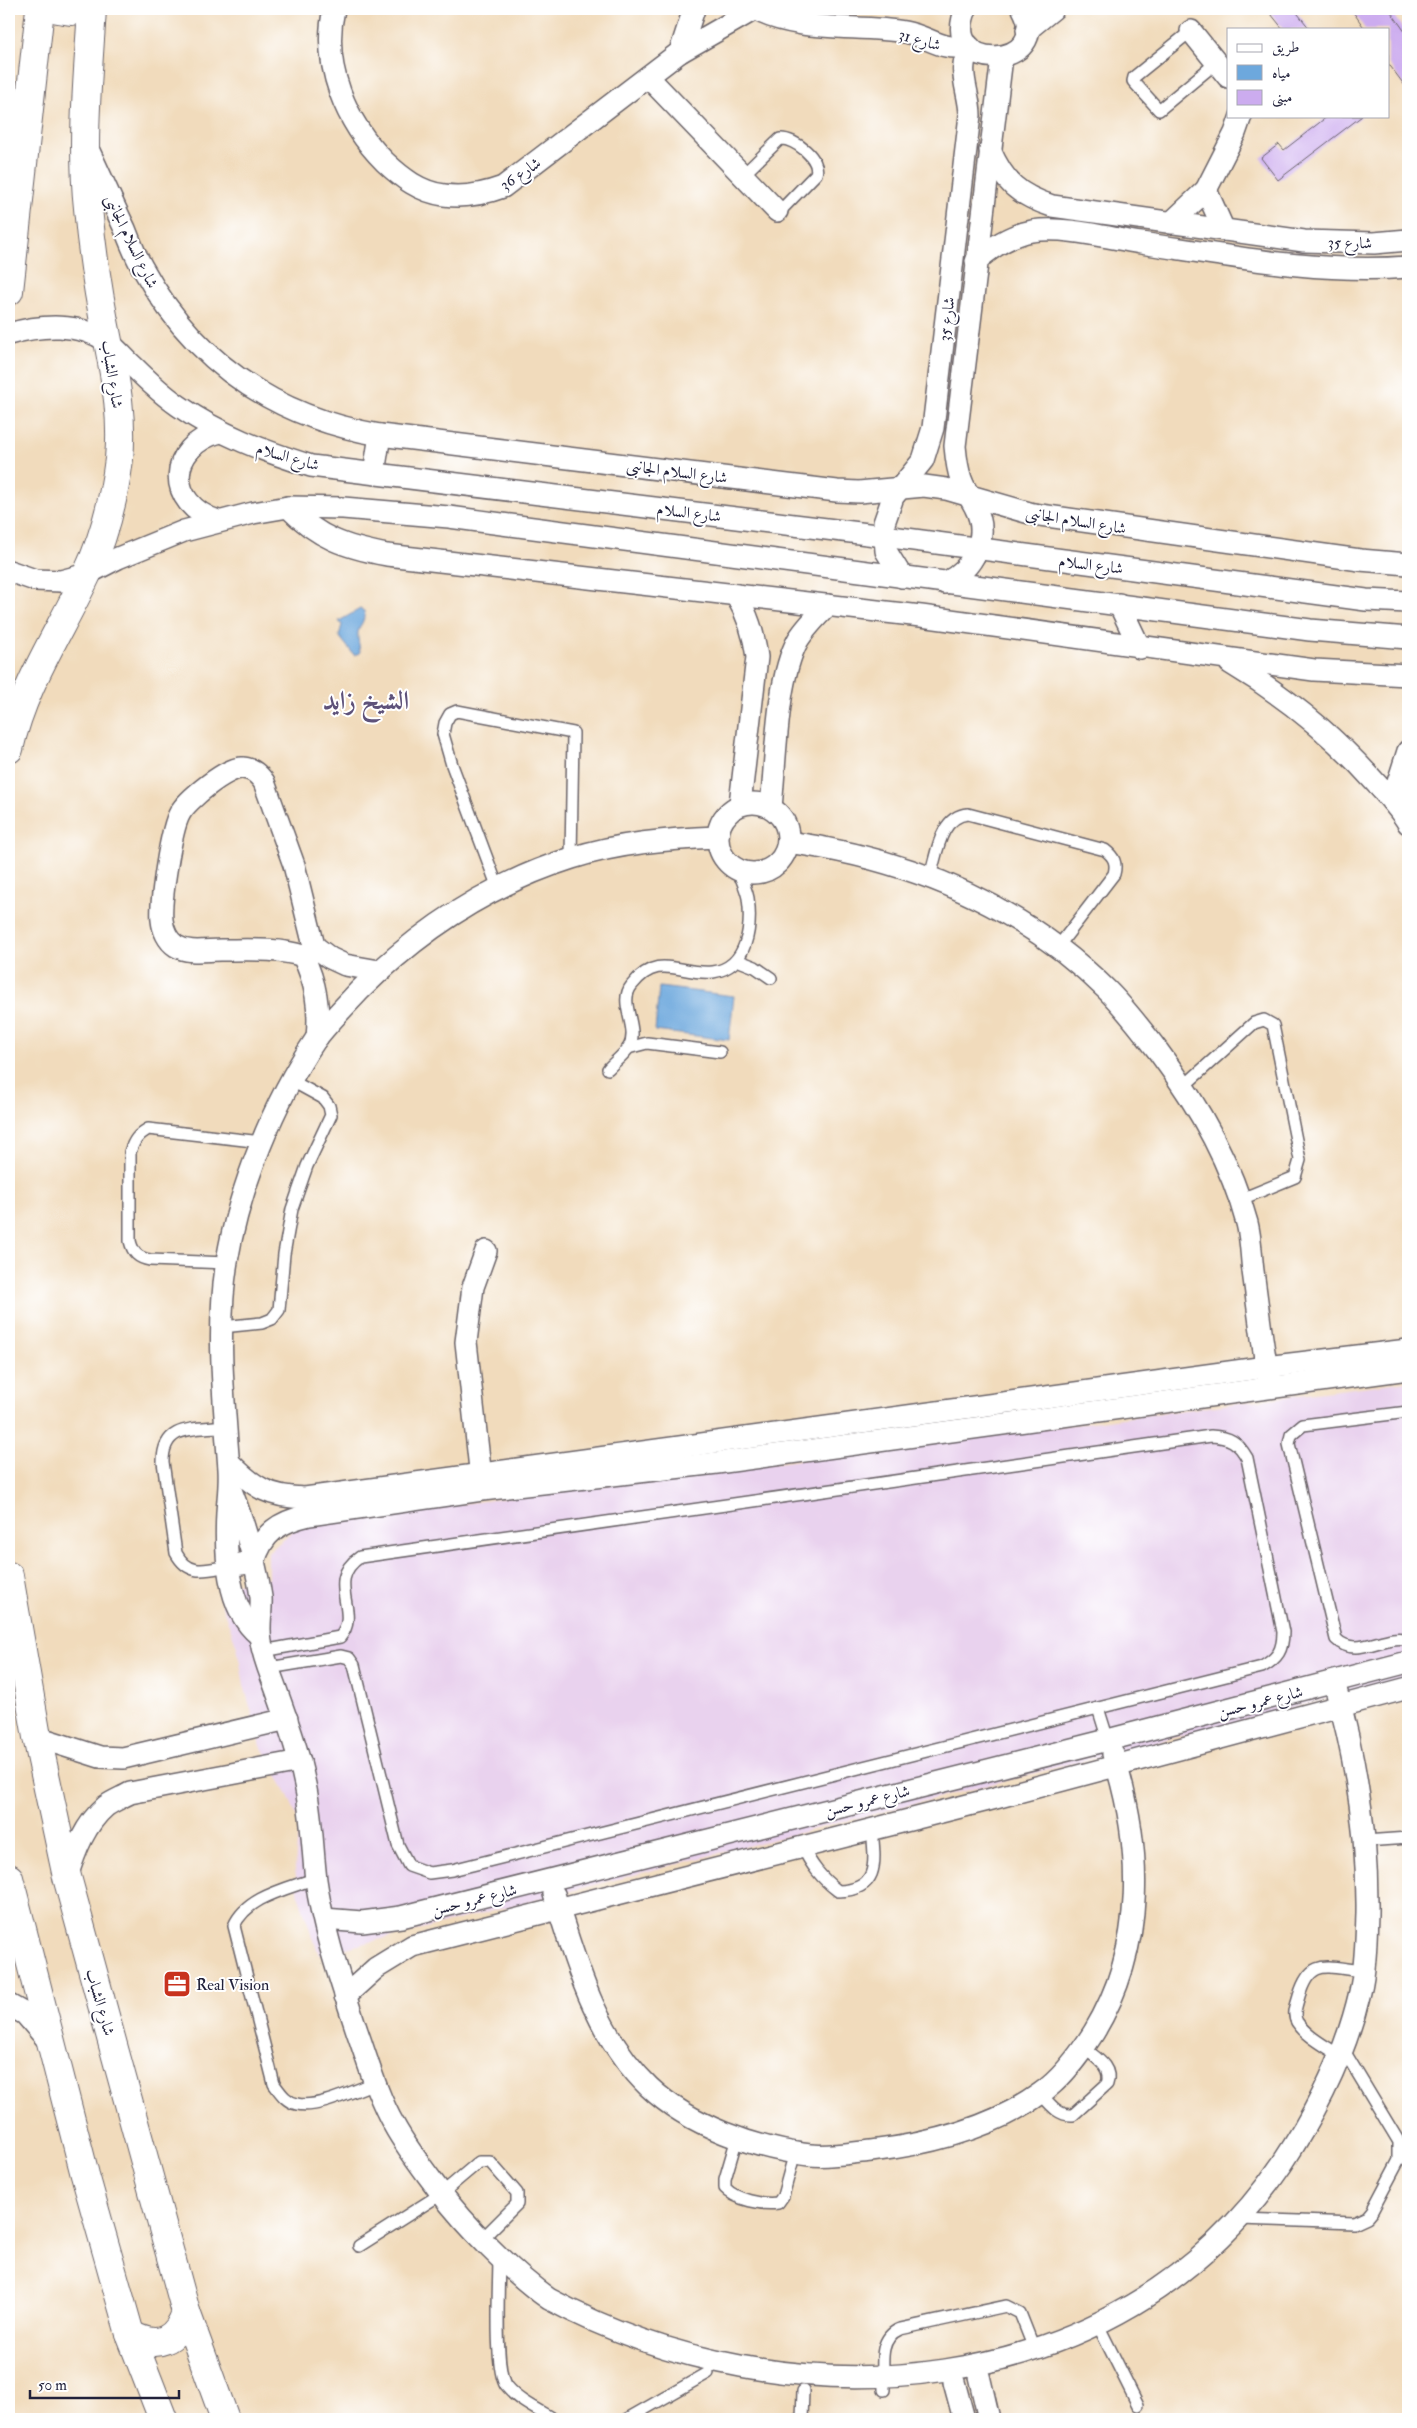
<svg xmlns="http://www.w3.org/2000/svg" width="1417" height="2428" font-family="'IM FELL Double Pica',Amiri,serif">
	<rect width="100%" height="100%" fill="#fff"/>
	<filter id="ink" filterUnits="userSpaceOnUse"><feTurbulence type="fractalNoise" baseFrequency=".02" numOctaves="2"/><feDisplacementMap in="SourceGraphic" scale="10" xChannelSelector="R" yChannelSelector="G"/><feConvolveMatrix kernelMatrix="1 2 1 2 8 2 1 2 1" color-interpolation-filters="sRGB"/></filter>
	<filter id="wash" filterUnits="userSpaceOnUse"><feTurbulence type="fractalNoise" baseFrequency=".0096" numOctaves="4" result="noise"/><feDisplacementMap in="SourceGraphic" scale="20" xChannelSelector="R" yChannelSelector="G"/><feGaussianBlur stdDeviation="1.12" result="paint"/><feColorMatrix in="noise" values="0 0 0 0 0 0 0 0 0 0 0 0 0 0 0 0 0 1.4 0 .05"/><feComposite in="paint" operator="in"/></filter>
	<g filter="url(#wash)">
		<rect width="100%" height="100%" fill="#f1dbbc"/>
		<polygon fill="#e9d2ee" points="1408,1381 1408,1678 319,1955 299,1897 295,1868 299,1822 288,1795 261,1746 244,1685 237,1647 222,1606 222,1587 268,1578 268,1553 299,1525"/>
		<g fill="#6da8dd" stroke="#48658c">
			<path d="M360,609L364,611C366,620 360,624 358,632C357,639 360,646 360,653L354,655L339,636L342,625L339,621Z"/>
			<polygon points="659,987 734,996 729,1040 655,1031"/>
		</g>
		<g id="blocks">
			<g fill="#ccacef">
				<polygon points="1267,9 1294,9 1310,29 1283,29"/>
				<polygon points="1351,9 1389,9 1408,36 1408,90 1388,63 1388,29 1365,29"/>
				<polygon points="1328,116 1362,116 1278,180 1261,158 1279,144 1284,150"/>
			</g>
		</g>
	</g>
	<g filter="url(#ink)">
		<use href="#blocks" fill-opacity="0" stroke="#6a6368" stroke-width="1"/>
		<g fill="none" stroke-linecap="round" stroke-linejoin="round">
			<defs>
				<g id="service">
					<polyline points="1191,31 1134,77 1133,81 1159,110 1217,62"/>
					<path d="M742,176L780,139C795,138 821,159 816,174L781,210L777,211"/>
					<path d="M930,876C937,854 940,816 968,814L1105,850C1114,857 1117,863 1114,874L1057,948"/>
					<polyline points="498,888 452,765 443,734 445,723 450,714 457,711 573,733 571,858"/>
					<polyline points="737,960 755,967 771,978"/>
					<polyline points="628,1048 647,1043 720,1052"/>
					<path d="M608,1069C614,1062 624,1055 629,1047C640,1027 617,1003 632,985C659,951 681,976 713,972C748,967 752,926 748,898C746,888 741,878 737,869"/>
					<polyline points="1184,1086 1254,1023 1264,1020 1273,1025 1300,1160 1295,1177 1239,1200"/>
					<path d="M227,1263L150,1260C138,1258 133,1253 130,1241V1152C134,1140 138,1135 148,1129L262,1142"/>
					<polyline points="222,1327 262,1323 272,1319 279,1310 284,1254 292,1209 307,1166 331,1115 329,1106 323,1098 292,1081"/>
					<path d="M1408,1412L1303,1425L1291,1435L1289,1444L1336,1639C1357,1660 1385,1632 1408,1640"/>
					<path d="M226,1426C195,1430 163,1423 163,1462L176,1553C189,1577 206,1570 228,1566"/>
					<path d="M263,1651L340,1637C362,1612 324,1581 360,1557L1211,1436C1230,1437 1238,1442 1247,1458L1283,1632C1283,1650 1278,1658 1262,1667L452,1870L429,1873L409,1866L398,1845L354,1665L349,1658L341,1656L269,1668"/>
					<polyline points="1098,1708 1108,1740"/>
					<polyline points="1365,1841 1408,1838"/>
					<path d="M802,1846C811,1865 821,1878 838,1891C880,1890 875,1862 872,1829"/>
					<path d="M316,1878C288,1889 247,1896 234,1926L274,2084C280,2092 286,2102 297,2104C318,2109 355,2090 375,2083"/>
					<path d="M1340,2056C1326,2046 1307,2037 1297,2022C1292,2014 1297,2004 1299,1996C1311,1956 1328,1968 1363,1971"/>
					<path d="M1041,2094C1050,2104 1058,2116 1073,2115L1107,2084C1113,2067 1096,2058 1084,2048"/>
					<path d="M737,2138L725,2179V2188C736,2200 762,2205 778,2203L783,2196L795,2152"/>
					<polyline points="1239,2219 1354,2223 1367,2217 1372,2211 1399,2160 1399,2142 1343,2049"/>
					<polyline points="359,2246 441,2194 479,2162 490,2162 517,2193 517,2204 483,2238"/>
					<path d="M499,2257C499,2282 494,2370 506,2386C518,2401 538,2410 553,2419"/>
					<polyline points="1100,2329 1138,2405"/>
					<path d="M884,2390C884,2369 876,2339 900,2329L1006,2306L1020,2313L1035,2351"/>
					<polyline points="627,2419 708,2373"/>
					<polyline points="802,2419 803,2391"/>
				</g>
				<g id="minor">
					<path d="M334,9C321,65 346,123 385,162C402,178 420,192 444,195C465,198 484,194 503,187L680,52L755,9"/>
					<path d="M754,9C799,33 856,24 905,32C929,36 943,53 968,45"/>
					<path d="M966,9C938,77 1055,68 1023,9"/>
					<polyline points="1027,30 1053,9"/>
					<polyline points="1191,31 1228,77"/>
					<polyline points="680,52 694,9"/>
					<polyline points="648,77 777,211"/>
					<path d="M87,147C100,174 112,202 125,229C130,242 135,255 142,267C194,362 274,417 380,435L837,491L859,492L924,486L946,489L1033,514L1360,560L1408,564"/>
					<path d="M990,150C1004,182 1018,195 1052,206L1304,241L1374,243L1408,240"/>
					<polyline points="1206,190 1224,230"/>
					<polyline points="1171,223 1206,190 1235,133 1241,116"/>
					<path d="M976,261C993,246 1010,235 1032,231C1065,226 1108,238 1141,243C1229,256 1319,274 1408,267"/>
					<path d="M9,334C40,325 80,322 108,342C117,349 125,359 133,366C147,380 163,395 179,406C220,435 264,451 311,466L884,536L1366,600L1408,602"/>
					<polyline points="374,473 380,435"/>
					<path d="M288,507C318,538 345,547 387,555L921,616L1314,670L1408,675"/>
					<path d="M218,521C165,504 167,446 220,432"/>
					<polyline points="9,571 35,580 61,581 87,574 118,558 184,531 253,513 288,507 343,508 449,517 1310,630 1408,638"/>
					<path d="M902,577L886,551L884,523L893,497L923,460L933,428L970,115C970,92 955,68 971,48"/>
					<path d="M945,583C973,569 991,537 975,507C970,497 965,490 961,479C957,468 956,457 955,446L1002,57"/>
					<path d="M736,595C748,615 754,633 757,657L740,804"/>
					<polyline points="1119,604 1140,648"/>
					<path d="M1230,663C1284,695 1332,734 1374,781C1386,794 1399,808 1408,823"/>
					<polyline points="1392,801 1408,751"/>
					<circle cx="753" cy="838" r="35"/>
					<path d="M771,807C776,760 776,680 798,640C806,627 817,616 828,605"/>
					<path d="M788,842C909,859 1019,903 1107,990C1126,1009 1142,1030 1158,1051C1197,1103 1230,1160 1247,1223C1251,1238 1251,1255 1253,1271C1258,1307 1262,1345 1269,1381"/>
					<path d="M317,1038C320,1008 316,983 303,956C277,948 248,950 221,950C206,950 189,954 176,946C168,941 163,930 162,920C160,902 171,828 180,813C187,800 228,766 243,768C253,769 258,774 264,782L294,865L314,946L330,958L345,965L379,971"/>
					<path d="M229,1462C254,1488 269,1497 305,1498L1266,1367L1408,1350"/>
					<polyline points="482,1487 466,1342 473,1287 486,1251"/>
					<path d="M231,1490C244,1524 256,1560 261,1597C262,1612 258,1627 261,1642C264,1660 272,1677 278,1695C288,1723 298,1751 304,1780C312,1813 312,1846 316,1880C323,1931 341,1982 357,2031C368,2062 377,2095 394,2125C406,2147 423,2169 438,2189C465,2225 512,2273 549,2299C788,2428 1119,2405 1282,2164C1317,2111 1346,2054 1360,1992C1366,1967 1366,1939 1367,1914C1368,1835 1356,1758 1334,1682"/>
					<path d="M228,1566L254,1562C263,1532 279,1522 309,1515L482,1490L717,1463L1408,1369"/>
					<path d="M259,1635C226,1609 225,1551 227,1512C228,1497 230,1485 229,1469C224,1400 216,1330 227,1261C239,1188 274,1101 316,1039C329,1022 345,1006 360,990C420,930 490,884 572,858C619,843 668,839 717,837"/>
					<polyline points="37,1737 100,1757 123,1758 287,1719"/>
					<path d="M67,1877C75,1851 85,1824 106,1806C113,1801 123,1797 130,1793L300,1761"/>
					<path d="M554,1894C576,1963 595,2035 649,2087C689,2125 756,2149 810,2155C830,2157 851,2153 871,2151C929,2144 993,2128 1041,2093C1063,2078 1080,2054 1094,2032C1146,1946 1143,1847 1113,1754"/>
					<polyline points="324,1919 362,1922 401,1917 1108,1740 1408,1662"/>
					<polyline points="345,1996 376,1968 412,1946 988,1800 1408,1688"/>
					<polyline points="9,2005 25,2014 50,2043"/>
					<polyline points="979,2376 989,2419"/>
					<polyline points="954,2382 964,2419"/>
				</g>
				<g id="tertiary">
					<polyline points="58,9 71,11 80,9"/>
					<polyline points="9,291 40,9"/>
					<path d="M9,749C23,685 60,632 87,574C104,538 114,499 119,459C123,417 116,383 108,341C99,298 92,253 88,208C81,142 88,75 92,9"/>
					<polyline points="9,1576 37,1737 67,1877 186,2312 225,2419"/>
					<polyline points="9,1878 85,2175 130,2334 163,2419"/>
					<path d="M130,2334C157,2350 177,2341 186,2312"/>
				</g>
			</defs>
			<use href="#service" stroke="#6a6368" stroke-width="14"/>
			<use href="#minor" stroke="#6a6368" stroke-width="24"/>
			<use href="#tertiary" stroke="#6a6368" stroke-width="30"/>
			<use href="#service" stroke="#fff" stroke-width="11"/>
			<use href="#minor" stroke="#fff" stroke-width="21"/>
			<use href="#tertiary" stroke="#fff" stroke-width="28"/>
		</g>
	</g>
	<defs>
		<symbol id="office-square" viewBox="-11 -11 22 22"><rect x="-9" y="-9" width="18" height="18" rx="4" fill="#c8321e" stroke="#fff"/><path d="M-6-3h4V-5.5h4V-3h4V5H-6ZM-1-4.5V-3h2v-1.5ZM-6 0V1H6V0Z" fill="#fff"/></symbol>
	</defs>
	<g fill-rule="evenodd">
		<use href="#office-square" x="161" y="1968" width="32" height="32"/>
	</g>
	<g text-anchor="middle" stroke-width="4" stroke-linejoin="round" paint-order="stroke">
		<g font-size="16" fill="#22223b" stroke="#fff">
			<text transform="translate(920 39) rotate(16)" y="6">شارع 31</text>
			<text transform="translate(520 173) rotate(-34)" y="6">شارع 36</text>
			<text transform="translate(132 241) rotate(64)" y="6">شارع السلام الجانبى</text>
			<text transform="translate(1350 242) rotate(1)" y="6">شارع 35</text>
			<text transform="translate(946 319) rotate(-83)" y="6">شارع 35</text>
			<text transform="translate(113 374) rotate(81)" y="6">شارع الشباب</text>
			<text transform="translate(288 456) rotate(16)" y="6">شارع السلام</text>
			<text transform="translate(677 471) rotate(7)" y="6">شارع السلام الجانبى</text>
			<text transform="translate(689 512) rotate(7)" y="6">شارع السلام</text>
			<text transform="translate(1076 520) rotate(9)" y="6">شارع السلام الجانبى</text>
			<text transform="translate(1091 564) rotate(7)" y="6">شارع السلام</text>
			<text transform="translate(1260 1701) rotate(-14)" y="6">شارع عمرو حسن</text>
			<text transform="translate(867 1800) rotate(-14)" y="6">شارع عمرو حسن</text>
			<text transform="translate(474 1899) rotate(-14)" y="6">شارع عمرو حسن</text>
			<text transform="translate(101 2002) rotate(74)" y="6">شارع الشباب</text>
		</g>
		<g font-size="16" fill="#22223b" stroke="#fff" text-anchor="start">
			<text x="196" y="1990">Real Vision</text>
		</g>
		<g font-size="26" font-weight="bold" fill="#5e527a" stroke="#fff">
			<text x="366" y="709">الشيخ زايد</text>
		</g>
	</g>
	<rect width="1417" height="2428" fill="none" stroke="#fff" stroke-width="30"/>
	<rect x="1227" y="28" width="162" height="90" fill="#ffffff" stroke="#a7a7b1"/>
	<rect x="1237" y="44" width="25" height="8" fill="#ffffff" stroke="#a7a7b1"/>
	<text x="1272" y="52" font-size="15" fill="#22223b">طريق</text>
	<rect x="1237" y="65" width="25" height="15" fill="#6da8dd" stroke="#a7a7b1"/>
	<text x="1272" y="78" font-size="15" fill="#22223b">مياه</text>
	<rect x="1237" y="90" width="25" height="15" fill="#ccacef" stroke="#a7a7b1"/>
	<text x="1272" y="102" font-size="15" fill="#22223b">مبنى</text>
	<path d="M30 2390v8h149v-8" fill="none" stroke="#22223b" stroke-width="2.5"/>
	<text x="38" y="2390" font-size="15" fill="#22223b" stroke="#ffffff" stroke-width="4" paint-order="stroke">50 m</text>
</svg>
